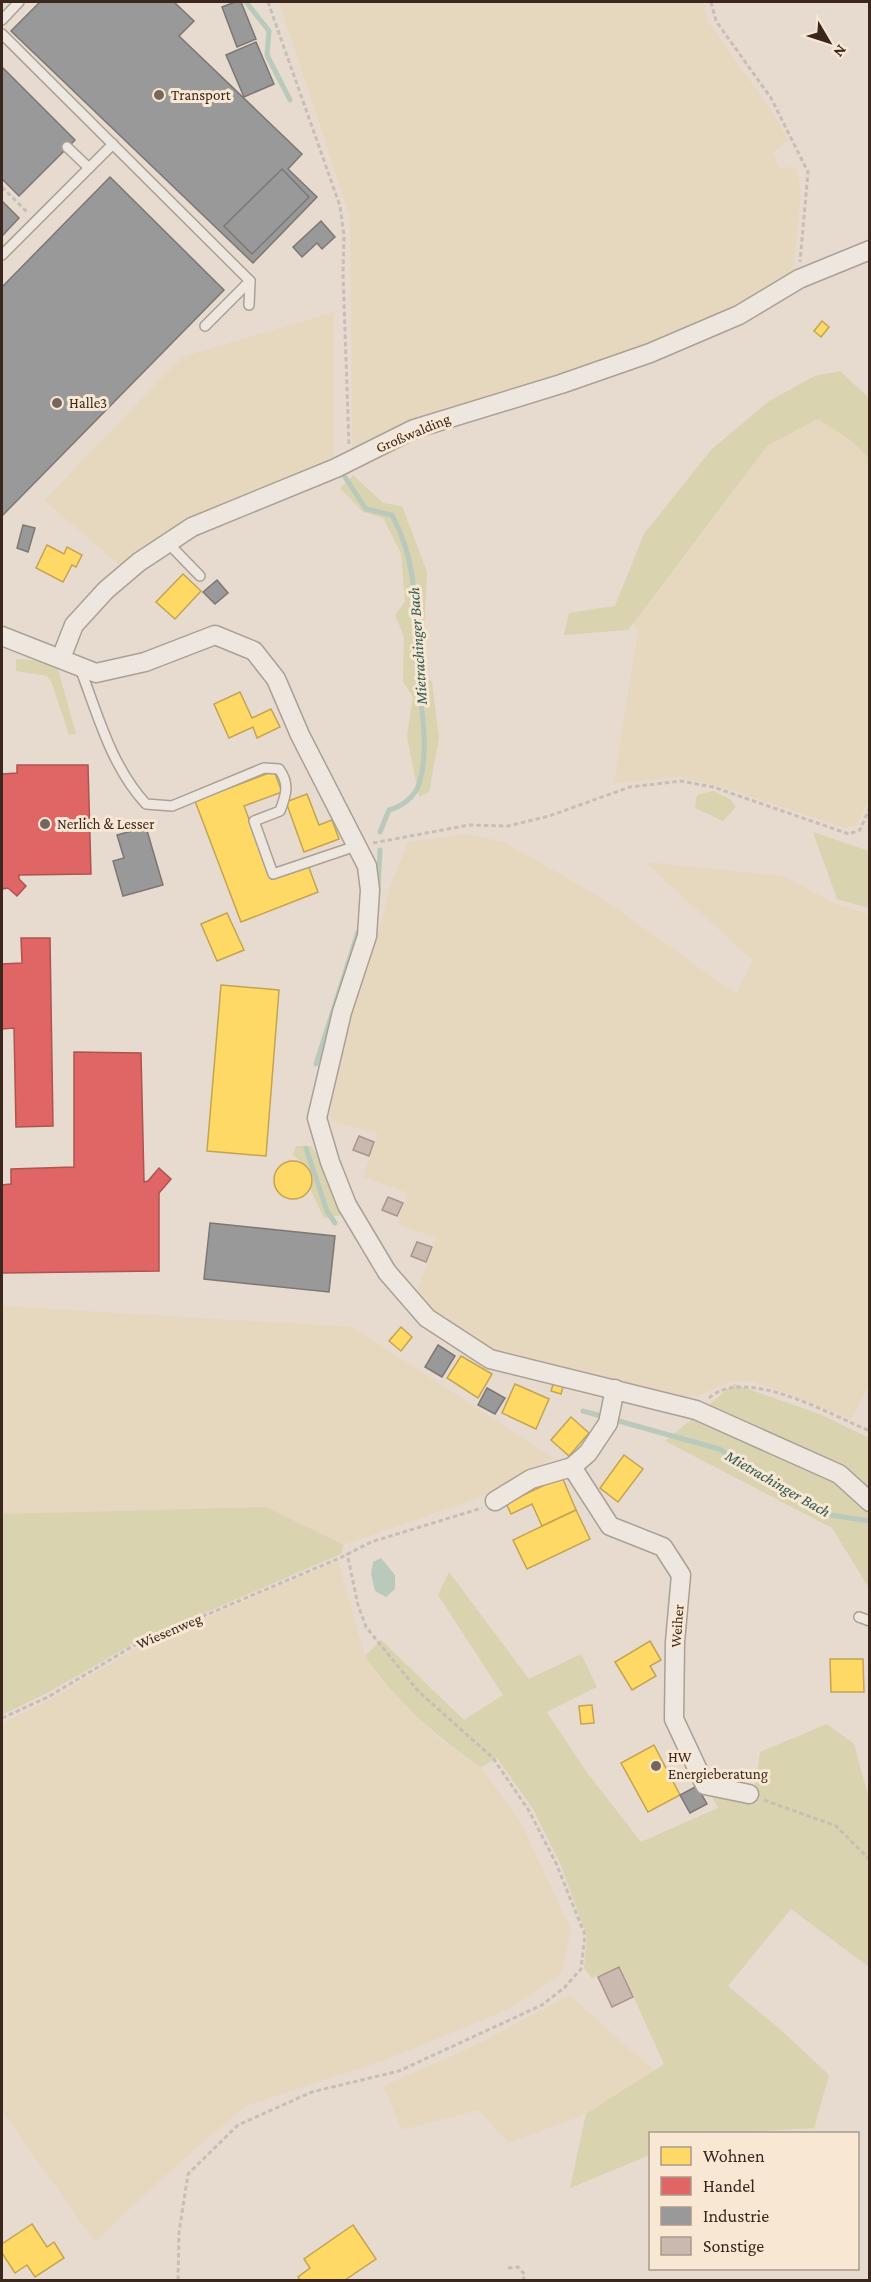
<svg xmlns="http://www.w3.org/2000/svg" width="871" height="2282" font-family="'Crimson Pro',serif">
	<rect width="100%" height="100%" fill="#e6dbce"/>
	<g fill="#e6d8be">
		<polygon points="279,2 704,2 708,22 773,113 788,140 773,153 779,168 796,167 801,194 793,274 740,308 573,376 352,454 350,217"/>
		<polygon points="334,312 334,460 124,569 44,500 182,357"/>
		<polygon points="818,419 852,441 869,459 870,796 857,825 844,828 726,788 680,777 614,783 638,630 633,623 768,445"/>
		<polygon points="466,834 504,842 600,897 736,994 753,961 645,862 783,876 836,904 869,914 870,1383 851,1420 793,1395 750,1381 732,1381 698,1396 662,1396 652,1389 641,1391 613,1383 599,1375 583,1377 490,1353 431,1312 416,1294 436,1238 397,1224 408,1193 363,1177 378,1134 331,1121 332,1097 348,1028 371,959 391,884 408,842"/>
		<polygon points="2,1306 353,1327 553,1458 478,1498 344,1545 266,1507 2,1514"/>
		<polygon points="338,1561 365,1656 437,1737 481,1767 522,1825 571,1930 562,1973 507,2010 383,2061 245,2106 168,2173 95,2242 2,2111 2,1723 47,1701 137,1648"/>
		<polygon points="570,1995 654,2071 586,2114 509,2143 478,2110 402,2130 383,2086 476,2045"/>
	</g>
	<g fill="#d9d3b0">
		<polygon points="840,371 869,398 869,459 852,441 818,419 768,445 628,630 564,635 569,613 615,606 644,534 711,450 769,401 815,376"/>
		<polygon points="353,475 383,503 402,506 427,572 422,674 432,682 439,738 429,792 419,797 407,736 413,697 403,682 404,637 395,615 405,602 401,553 383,518 363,512 340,488"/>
		<polygon points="16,659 56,662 76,734 69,735 52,683 47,676 16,671"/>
		<polygon points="713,791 730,799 736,807 723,821 695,808 697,795"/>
		<polygon points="813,832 869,851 869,908 837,899"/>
		<path d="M296,1146H311C326,1165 341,1191 341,1215L324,1218L311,1191L313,1177L310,1169L293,1155Z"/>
		<polygon points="734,1384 822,1415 869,1438 869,1588 832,1528 665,1441"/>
		<polygon points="266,1507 344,1545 341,1554 131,1645 47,1693 2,1715 2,1514"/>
		<path d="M449,1572L529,1679L581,1654L597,1687L547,1712L585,1770L641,1842L718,1808L709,1791L748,1801L756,1783L760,1752L827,1724L854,1744L869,1799V1967L791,1909L728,1986L781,2030L829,2075L814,2128L728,2133L650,2134V2155L570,2188L586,2114L664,2064L620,1967L592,1978L584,1968L587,1936L559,1861L533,1809L497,1758L481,1767C434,1735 398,1703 365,1656L381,1640L464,1720L503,1695L438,1595Z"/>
	</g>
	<polygon fill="#b9cabd" points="381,1558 395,1575 395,1589 386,1597 375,1591 371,1574 373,1562"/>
	<g fill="#ffd966" stroke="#c4a450" stroke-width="1.5">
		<polygon points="822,321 829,327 821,337 814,331"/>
		<polygon points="47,545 64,554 67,547 82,555 76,567 72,565 63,582 36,568"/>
		<polygon points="183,574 201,591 175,619 156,602"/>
		<polygon points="240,692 252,718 271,709 280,727 257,738 253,727 229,738 214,704"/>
		<polygon points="274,771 282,792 244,806 272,879 308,865 318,892 241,922 195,801"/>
		<polygon points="307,794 319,825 332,820 339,839 304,852 286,802"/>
		<polygon points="227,913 244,950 217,961 201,924"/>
		<polygon points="221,985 279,990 266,1156 207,1151"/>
		<circle cx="293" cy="1180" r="19"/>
		<polygon points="401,1327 412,1337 401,1351 389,1341"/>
		<polygon points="461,1356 492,1374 478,1398 447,1378"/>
		<polygon points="554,1381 564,1383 561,1394 551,1391"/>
		<polygon points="515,1384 549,1399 536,1429 502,1413"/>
		<polygon points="571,1417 589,1433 569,1456 551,1440"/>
		<polygon points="624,1455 643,1469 618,1502 600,1488"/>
		<polygon points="562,1477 576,1510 542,1526 532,1504 511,1514 506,1503"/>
		<polygon points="576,1510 590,1539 527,1569 513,1540"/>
		<polygon points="650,1641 661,1660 650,1666 656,1676 632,1690 615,1662"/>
		<polygon points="830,1659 863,1659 864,1692 831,1692"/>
		<polygon points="592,1705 594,1723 581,1724 579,1706"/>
		<polygon points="654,1745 680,1795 648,1812 621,1763"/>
		<polygon points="32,2224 47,2247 54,2242 64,2258 35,2277 27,2265 15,2273 2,2253 2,2244"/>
		<polygon points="353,2225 376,2259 345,2280 300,2280 298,2277 310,2268 304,2259"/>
	</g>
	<g fill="#e06666" stroke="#ae5350" stroke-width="1.5">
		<polygon points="17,765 88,765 91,874 19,875 19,879 26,886 17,896 8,888 2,889 2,774 17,773"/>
		<polygon points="21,938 50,938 53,1126 16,1127 14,1028 2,1029 2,964 22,963"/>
		<polygon points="74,1052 141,1053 144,1182 148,1181 159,1168 171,1179 159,1193 159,1271 2,1273 2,1185 11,1184 11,1169 74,1167"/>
	</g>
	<g fill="#999" stroke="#7d7774" stroke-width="1.5">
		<polygon points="40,2 174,2 194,21 179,36 302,154 288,169 317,197 253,263 11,31"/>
		<polygon points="235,2 241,2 256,39 237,47 222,7"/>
		<polygon points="256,42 274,84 244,97 226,55"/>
		<polygon points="2,67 75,140 19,196 2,179"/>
		<polygon points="282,169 309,197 252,254 224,226"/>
		<polygon points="110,177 224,290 2,516 2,287"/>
		<polygon points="2,201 19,218 2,236"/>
		<polygon points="321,221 335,237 322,249 317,243 302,257 293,247"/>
		<polygon points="23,525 35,528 28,552 17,548"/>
		<polygon points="217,580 228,593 215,604 203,592"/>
		<polygon points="146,827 163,885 123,896 113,861 124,858 117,835"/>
		<polygon points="210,1223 335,1236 329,1292 204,1279"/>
		<polygon points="438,1345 455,1356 442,1377 425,1367"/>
		<polygon points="487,1388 505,1398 495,1414 478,1405"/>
		<polygon points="697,1786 707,1804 690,1813 680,1795"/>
	</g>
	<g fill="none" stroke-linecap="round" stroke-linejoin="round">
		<g stroke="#b9cabd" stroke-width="5">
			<polyline points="246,2 269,31 267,55 290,100"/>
			<path d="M343,474L366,509L392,515C422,572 412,615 418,675C421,710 430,749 419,784C415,797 401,807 389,810L380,832"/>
			<polyline points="378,890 380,850"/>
			<polyline points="316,1064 358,932"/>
			<polyline points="306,1148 327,1211 335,1223"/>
			<polyline points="583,1411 719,1449 830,1515 870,1521"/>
		</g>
	</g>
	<g fill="#cab9af" stroke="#a7968d" stroke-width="1.5">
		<polygon points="359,1136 374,1142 369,1156 353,1150"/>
		<polygon points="388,1197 403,1203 397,1216 382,1210"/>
		<polygon points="417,1242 432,1247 426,1262 411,1256"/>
		<polygon points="619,1967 633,1997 612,2007 598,1977"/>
	</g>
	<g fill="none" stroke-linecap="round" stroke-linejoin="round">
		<defs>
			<g id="service">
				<polyline points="2,20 19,2"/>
				<polyline points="2,34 250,281 205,326"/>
				<polyline points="67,147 89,168"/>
				<polyline points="2,255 113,144"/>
				<polyline points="249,305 250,281"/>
				<polyline points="168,543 200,576"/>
				<path d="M80,668C98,715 111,766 146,804L172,806L264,768L279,769C290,784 286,795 280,811L254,821L273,874L356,846"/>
				<polyline points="859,1617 870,1621"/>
			</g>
			<g id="minor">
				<polyline points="2,636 96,673 145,662 215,635 254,651 276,679 300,735 367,866 370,890 367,936 342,1012 317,1118 330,1162 347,1205 387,1272 427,1318 490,1359 696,1410 839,1474 870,1502"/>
				<polyline points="61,658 74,625 106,590 139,562 192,527 336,468 414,429 561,384 650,353 739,315 799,279 870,250"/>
				<polyline points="572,1467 610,1526 663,1547 681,1575 675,1642 674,1719 705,1785 749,1794"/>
				<polyline points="495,1501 531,1479 572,1467 588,1453 608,1423 615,1389"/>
			</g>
		</defs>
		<use href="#service" stroke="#aba096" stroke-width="12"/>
		<use href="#minor" stroke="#aba096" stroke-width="21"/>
		<g stroke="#c7beb6" stroke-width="3" stroke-dasharray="4.5 3" stroke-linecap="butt">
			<polyline points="268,2 340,206 344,236 343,274 349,445"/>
			<polyline points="711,2 716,21 771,98 808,172 800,262"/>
			<polyline points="2,187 28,213"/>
			<polyline points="373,843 469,825 508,826 549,816 630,787 681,781 713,787 849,834 860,830 870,807"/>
			<path d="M709,1398C746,1365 830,1415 870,1431"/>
			<polyline points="2,1718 48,1697 133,1646 342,1557 371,1542 482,1508"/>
			<polyline points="764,1800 836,1826 870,1860"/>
			<polyline points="508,2268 518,2267 525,2275 523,2280"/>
			<polyline points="178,2280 179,2232 188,2174 238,2125 312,2092 399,2071 542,2005 565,1987 581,1969 585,1935 556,1863 529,1811 493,1758 419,1692 366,1627 358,1605 347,1553"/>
		</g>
		<use href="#service" stroke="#eee7df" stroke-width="9"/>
		<use href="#minor" stroke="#eee7df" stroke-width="18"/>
	</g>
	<g fill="#77665c" stroke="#f7e7d3" stroke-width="2">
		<circle cx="159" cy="95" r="6"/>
		<circle cx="57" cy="403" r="6"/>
		<circle cx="45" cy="824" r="6"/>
		<circle cx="656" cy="1766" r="6"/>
	</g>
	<g text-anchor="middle" stroke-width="6" stroke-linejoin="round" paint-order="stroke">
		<g font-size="15" fill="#3b271e" stroke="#f7e7d3" text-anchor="start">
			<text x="171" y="100">Transport</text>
			<text x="69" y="408">Halle3</text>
			<text x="57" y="829">Nerlich &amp; Lesser</text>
			<text x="668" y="1762">HW<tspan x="668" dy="17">Energieberatung</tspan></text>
		</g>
		<g font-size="15" fill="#3b271e" stroke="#f7e7d3">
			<text transform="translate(413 433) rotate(-23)" y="5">Großwalding</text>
			<text transform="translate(677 1626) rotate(-86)" y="5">Weiher</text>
			<text transform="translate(169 1631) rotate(-23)" y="5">Wiesenweg</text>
		</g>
		<g font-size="16" font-style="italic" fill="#2c5b51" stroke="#f7e7d3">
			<text transform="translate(417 646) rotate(-94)" y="6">Mietrachinger Bach</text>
			<text transform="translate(778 1483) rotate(30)" y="6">Mietrachinger Bach</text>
		</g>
	</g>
	<rect width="871" height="2282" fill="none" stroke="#3b271e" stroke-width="6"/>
	<rect x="649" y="2132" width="210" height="138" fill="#f7e7d3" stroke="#ac9a8b" stroke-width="1.5"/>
	<rect x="661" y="2147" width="30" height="18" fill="#ffd966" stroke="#ac9a8b" stroke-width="1.5"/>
	<text x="703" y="2162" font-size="18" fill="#3b271e">Wohnen</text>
	<rect x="661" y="2177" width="30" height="18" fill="#e06666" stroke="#ac9a8b" stroke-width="1.5"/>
	<text x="703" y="2192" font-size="18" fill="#3b271e">Handel</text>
	<rect x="661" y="2207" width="30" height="18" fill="#999999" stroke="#ac9a8b" stroke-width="1.5"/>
	<text x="703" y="2222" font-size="18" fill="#3b271e">Industrie</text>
	<rect x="661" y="2237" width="30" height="18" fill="#cab9af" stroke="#ac9a8b" stroke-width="1.5"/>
	<text x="703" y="2252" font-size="18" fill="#3b271e">Sonstige</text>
	<g transform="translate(829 42) rotate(129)" stroke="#f7e7d3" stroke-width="4.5" paint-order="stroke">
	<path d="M0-4.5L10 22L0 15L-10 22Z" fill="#3b271e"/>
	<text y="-9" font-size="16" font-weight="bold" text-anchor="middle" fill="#3b271e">N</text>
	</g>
</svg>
